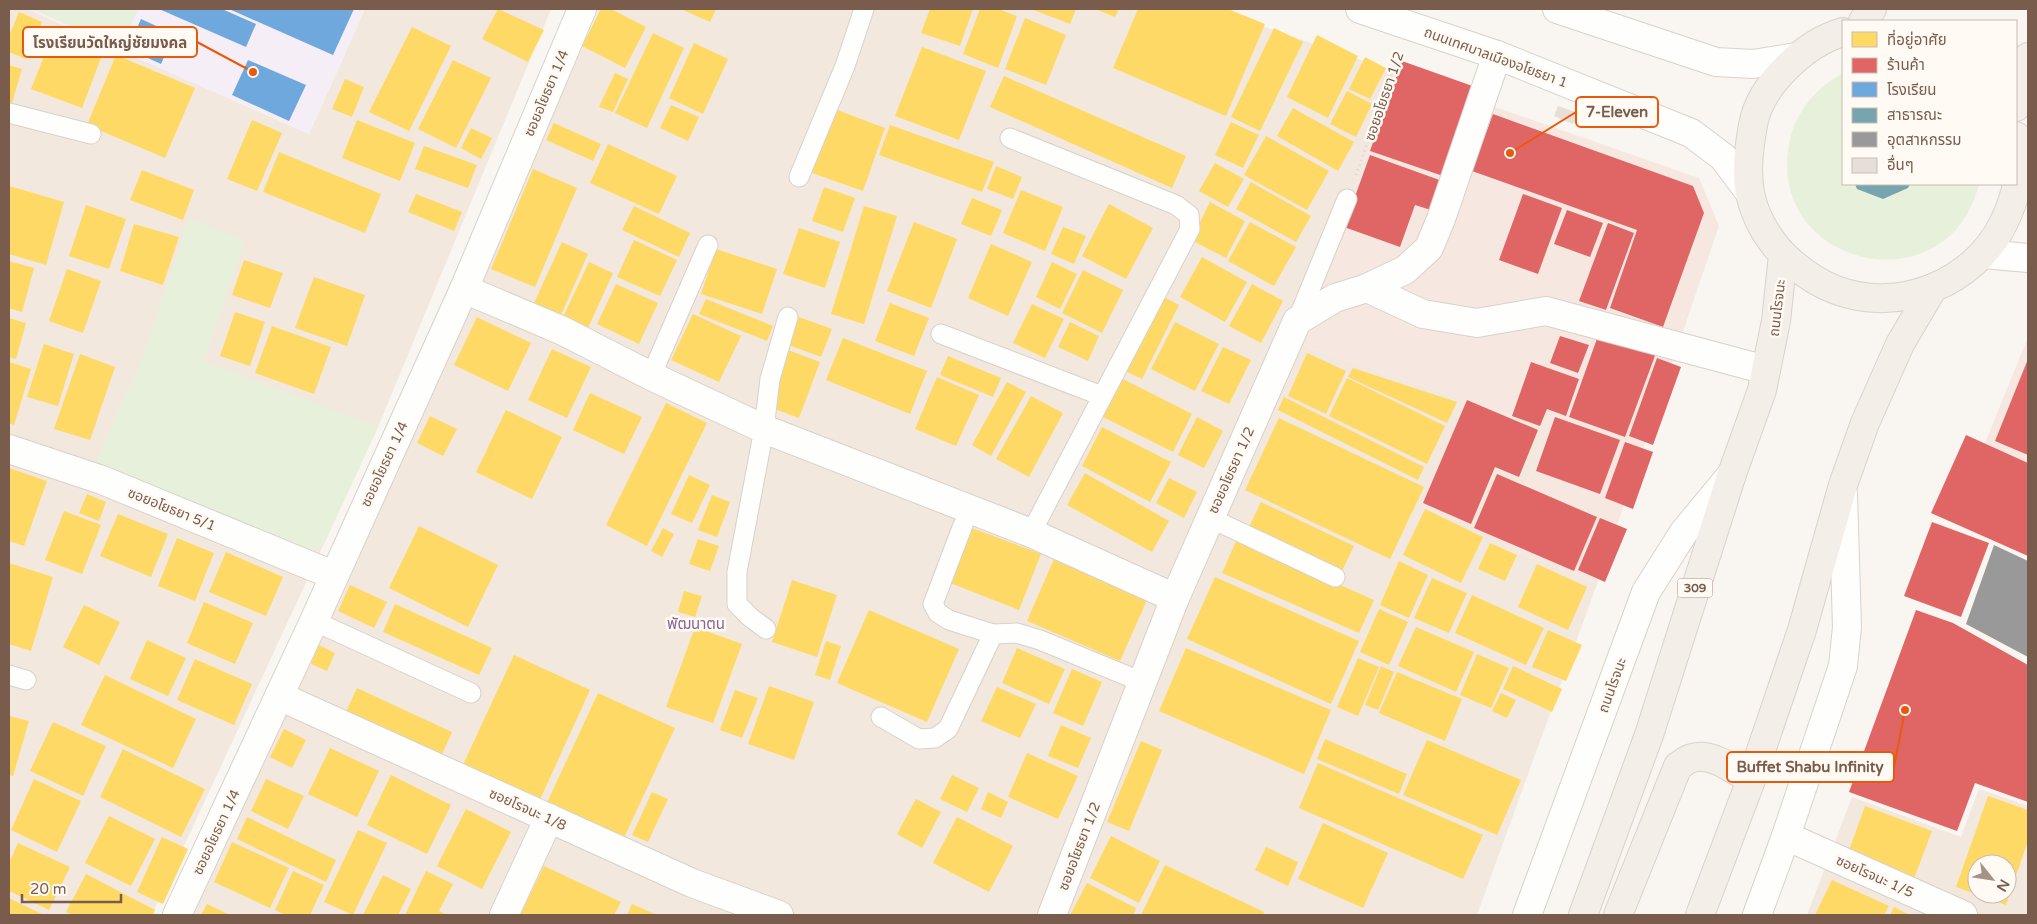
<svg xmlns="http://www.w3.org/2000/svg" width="2037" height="924" font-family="'Varela Round','Noto Sans Thai',sans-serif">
	<rect width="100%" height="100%" fill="#f9f5f0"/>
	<g fill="#f2e8de" fill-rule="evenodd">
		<polygon points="9,9 27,9 309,134 365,9 551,9 378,427 152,915 9,915"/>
		<polygon points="599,9 1213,9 1395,72 1299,344 1547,428 1504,546 1597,584 1477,915 193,915 466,314"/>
		<path d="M1979,789L2028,806V915H1807L1852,797L1961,837ZM1977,864H2007V894H1977Z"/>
	</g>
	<g fill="#f6e8e1">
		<polygon points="1395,72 1699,178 1719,226 1597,584 1504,546 1547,428 1299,344"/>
		<polygon points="2028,337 2028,465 1983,448"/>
	</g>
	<polygon fill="#f6eef6" points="27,9 365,9 309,134"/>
	<g fill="#e7f0db">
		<polygon points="32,9 138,9 120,48"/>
		<path d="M1843,74V184H1979C1947,312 1758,265 1791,136C1798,110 1818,85 1843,74Z"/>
		<polygon points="189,219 245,240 204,361 378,427 323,546 307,551 96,461 143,357"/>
	</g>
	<g fill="#ffd966" fill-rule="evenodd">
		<polygon points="498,9 544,30 528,62 482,39"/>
		<polygon points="601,9 611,9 646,27 625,68 582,46"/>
		<polygon points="681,9 716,9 710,22"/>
		<polygon points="930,9 973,9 960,46 921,33"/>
		<polygon points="980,9 998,9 1017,16 998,68 963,54"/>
		<polygon points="1031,9 1076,9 1070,24"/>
		<polygon points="1095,9 1119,9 1115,17"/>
		<polygon points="1138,9 1228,9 1265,24 1226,116 1113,68"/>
		<polygon points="19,12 42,22 26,59 9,52 9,36"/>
		<polygon points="1025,18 1066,35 1046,85 1005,69"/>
		<polygon points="412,27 451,46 409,131 369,112"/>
		<polygon points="1274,28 1303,42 1260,131 1231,117"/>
		<polygon points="54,31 104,50 82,108 31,89"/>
		<polygon points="653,33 684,48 647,128 615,113"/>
		<polygon points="1317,35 1358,56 1328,118 1287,97"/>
		<polygon points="694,43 728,59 703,114 669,98"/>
		<polygon points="922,47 986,71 959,140 895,116"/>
		<polygon points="116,55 195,88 165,158 87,125"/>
		<polygon points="1365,57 1386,68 1370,99 1349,89"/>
		<polygon points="453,60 491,78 456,148 418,129"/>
		<polygon points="9,65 22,69 12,103 9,103"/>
		<polygon points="615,73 628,79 613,112 599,107"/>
		<polygon points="1004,76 1186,156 1172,188 990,107"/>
		<polygon points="345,79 364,87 352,117 332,109"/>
		<polygon points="1347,91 1372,104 1356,137 1330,124"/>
		<polygon points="671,105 699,117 688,141 660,128"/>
		<polygon points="832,108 885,128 863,191 809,172"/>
		<polygon points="1293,108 1354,142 1338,171 1277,136"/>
		<polygon points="252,120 282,133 257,191 227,179"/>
		<polygon points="357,120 415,143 400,181 342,158"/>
		<polygon points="1231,122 1259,135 1243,168 1215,155"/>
		<polygon points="554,123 601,144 593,161 546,140"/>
		<polygon points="890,125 994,162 982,192 879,155"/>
		<polygon points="471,128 492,138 481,159 461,148"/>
		<polygon points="1266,136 1329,171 1307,210 1244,175"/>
		<polygon points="608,144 677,176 659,214 590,183"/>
		<polygon points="424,146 477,165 468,188 415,169"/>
		<polygon points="279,152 381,194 365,233 263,192"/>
		<polygon points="1215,163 1244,179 1228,207 1199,191"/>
		<polygon points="996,166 1022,177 1013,199 987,189"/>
		<polygon points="533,169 577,188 535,287 491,269"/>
		<polygon points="142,170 194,190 183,220 130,200"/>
		<polygon points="1251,182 1311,216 1296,242 1236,209"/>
		<polygon points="9,186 64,202 46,265 9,254"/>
		<polygon points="824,187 855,198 843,232 812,221"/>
		<polygon points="1021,190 1063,207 1045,251 1003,233"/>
		<polygon points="416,194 462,212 454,231 408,212"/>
		<polygon points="972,198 1002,210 991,236 961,224"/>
		<polygon points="1210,202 1245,221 1226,258 1191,240"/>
		<polygon points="1109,204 1153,228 1126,279 1082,256"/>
		<polygon points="86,205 126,219 109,269 69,256"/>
		<polygon points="634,206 690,233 679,257 622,230"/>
		<polygon points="864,206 897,216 864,324 831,314"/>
		<polygon points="914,222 957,239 931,308 887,291"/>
		<polygon points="1250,222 1296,247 1274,286 1228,261"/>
		<polygon points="134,224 179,237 163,285 120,271"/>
		<polygon points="1063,227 1086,236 1074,264 1051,254"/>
		<polygon points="799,228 840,242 825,288 783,274"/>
		<polygon points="634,240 677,260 660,296 617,277"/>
		<polygon points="562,242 588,254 561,315 534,303"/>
		<polygon points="991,244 1032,262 1008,316 968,298"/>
		<polygon points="716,249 777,269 762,314 701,294"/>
		<polygon points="1202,257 1247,282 1225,322 1180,297"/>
		<polygon points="244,260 283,273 270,308 232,295"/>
		<polygon points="9,261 34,268 22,312 9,308"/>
		<polygon points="589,262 613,273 588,328 563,317"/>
		<polygon points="1052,262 1077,274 1060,309 1036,297"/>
		<polygon points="67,269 101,281 83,333 49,321"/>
		<polygon points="1083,270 1123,290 1102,333 1062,313"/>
		<polygon points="314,277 365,295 347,346 295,328"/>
		<polygon points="616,284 658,303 639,344 597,324"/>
		<polygon points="1252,284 1283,301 1261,343 1229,326"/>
		<polygon points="1160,295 1179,305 1142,379 1123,370"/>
		<polygon points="706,299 773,326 767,341 699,314"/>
		<polygon points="890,303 929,318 914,356 875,341"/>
		<polygon points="1032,304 1064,319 1045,358 1013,343"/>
		<polygon points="235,312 265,322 250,366 220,356"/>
		<polygon points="693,314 741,336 719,382 671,360"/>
		<polygon points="796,316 832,329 821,357 786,344"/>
		<polygon points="477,317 531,343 508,391 454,365"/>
		<polygon points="9,318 26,323 16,359 9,357"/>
		<polygon points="1070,322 1099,336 1088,361 1058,347"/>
		<polygon points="1175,322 1219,344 1195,391 1151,369"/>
		<polygon points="272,326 331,347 314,394 255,373"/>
		<polygon points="843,338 927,371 910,414 826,380"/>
		<polygon points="44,344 74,354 58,406 27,397"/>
		<polygon points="1223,347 1251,360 1229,404 1201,391"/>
		<polygon points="552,349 591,367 567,418 528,400"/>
		<polygon points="788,350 820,362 799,418 767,406"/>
		<polygon points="1307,353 1346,371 1326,414 1288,396"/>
		<polygon points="80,354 115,367 90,440 54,429"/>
		<polygon points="948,356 1001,378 993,397 940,375"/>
		<polygon points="9,362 31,369 14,425 9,423"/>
		<polygon points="1353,368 1457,402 1447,423 1348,377"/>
		<polygon points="937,377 979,395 956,446 915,429"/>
		<polygon points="1347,378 1445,426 1427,464 1329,416"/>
		<polygon points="1123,379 1192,414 1173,452 1103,417"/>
		<polygon points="1007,382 1026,392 991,456 972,445"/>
		<polygon points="590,393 642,417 624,454 573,430"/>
		<polygon points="1031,396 1063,413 1029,477 996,459"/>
		<polygon points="1284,397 1424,467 1418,480 1278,410"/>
		<polygon points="666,403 707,423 647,546 606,525"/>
		<polygon points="506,410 562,437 532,499 476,472"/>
		<polygon points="430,416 457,429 443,456 417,443"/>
		<polygon points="1197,417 1223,431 1204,468 1178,455"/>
		<polygon points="1279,418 1424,487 1390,559 1245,490"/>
		<polygon points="1102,427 1171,462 1150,502 1082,466"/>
		<polygon points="9,468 47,481 24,546 9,541"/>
		<polygon points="1085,473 1169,521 1152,552 1067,505"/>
		<polygon points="689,475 710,485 692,523 671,514"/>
		<polygon points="1169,478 1197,492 1184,518 1156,503"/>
		<polygon points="87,494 106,502 99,521 79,513"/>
		<polygon points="712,495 730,502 717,537 698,530"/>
		<polygon points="1261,502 1354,546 1340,575 1247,531"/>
		<polygon points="1425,509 1483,537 1461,583 1403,555"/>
		<polygon points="64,511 101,525 82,574 45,560"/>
		<polygon points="118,514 168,534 151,577 100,556"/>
		<polygon points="419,526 498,565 468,627 389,588"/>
		<polygon points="663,528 674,534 662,557 651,551"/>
		<polygon points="972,528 1041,554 1019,610 950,583"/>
		<polygon points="177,538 214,553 195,601 158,586"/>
		<polygon points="698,539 719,546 710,571 689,564"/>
		<polygon points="1237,539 1374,600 1359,633 1222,573"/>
		<polygon points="1490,543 1517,555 1505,581 1478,569"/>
		<polygon points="226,552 283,577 266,616 209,592"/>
		<polygon points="1054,559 1147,600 1120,661 1027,621"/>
		<polygon points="1399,561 1428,575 1409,618 1380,605"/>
		<polygon points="9,563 53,577 31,651 9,644"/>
		<polygon points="1537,564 1587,587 1568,630 1518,607"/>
		<polygon points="1215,577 1359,641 1331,704 1187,639"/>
		<polygon points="1432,578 1467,593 1449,633 1414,618"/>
		<polygon points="792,580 837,595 817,657 772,642"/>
		<polygon points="350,585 387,602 374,628 338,611"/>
		<polygon points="684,591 702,596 695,617 678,612"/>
		<polygon points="1472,595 1544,628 1526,665 1455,633"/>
		<polygon points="204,602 253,623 235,664 187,643"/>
		<polygon points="395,604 492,648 479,675 383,632"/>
		<polygon points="84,605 120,622 99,665 63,647"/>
		<polygon points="1379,609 1408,622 1389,665 1360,652"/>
		<polygon points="869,610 959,649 927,722 837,683"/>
		<polygon points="695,627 742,644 713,723 666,707"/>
		<polygon points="1416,627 1474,652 1456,692 1398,666"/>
		<polygon points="1548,630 1582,645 1566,681 1532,667"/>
		<polygon points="147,640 186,658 168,696 130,679"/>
		<polygon points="826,641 841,646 830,680 815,675"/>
		<polygon points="319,645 335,653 327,671 311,664"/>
		<polygon points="1017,648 1065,669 1049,704 1002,683"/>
		<polygon points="1186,648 1331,710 1304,774 1159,711"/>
		<polygon points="1477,654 1509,668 1491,708 1460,695"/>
		<polygon points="514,655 590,690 538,804 461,769"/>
		<polygon points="1358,658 1379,667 1358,716 1337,707"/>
		<polygon points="195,659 252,684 234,725 177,700"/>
		<polygon points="1381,666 1394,672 1378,710 1365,705"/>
		<polygon points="1513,666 1562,689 1552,712 1503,689"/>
		<polygon points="1072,669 1102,682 1083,726 1053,713"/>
		<polygon points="1397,672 1462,699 1445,741 1379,713"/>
		<polygon points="105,675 196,719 173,768 81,725"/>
		<polygon points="769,686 814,702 794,760 748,744"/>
		<polygon points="997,687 1036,704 1020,738 981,721"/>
		<polygon points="357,688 452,732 440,759 344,716"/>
		<polygon points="735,690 758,698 742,738 720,730"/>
		<polygon points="598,693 675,728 622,842 545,807"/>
		<polygon points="1501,693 1516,700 1507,718 1492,711"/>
		<polygon points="9,716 29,721 13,776 9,775"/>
		<polygon points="53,722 106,746 83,796 30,771"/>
		<polygon points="1061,725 1091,738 1078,768 1048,756"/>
		<polygon points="284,729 306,740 292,768 270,757"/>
		<polygon points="1325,739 1407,774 1399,794 1317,759"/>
		<polygon points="1427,740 1521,780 1497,835 1403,795"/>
		<polygon points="1141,741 1162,750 1129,831 1107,822"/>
		<polygon points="330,748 379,771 357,817 308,794"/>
		<polygon points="123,749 205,789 181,837 100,797"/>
		<polygon points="1027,753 1078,776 1058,819 1008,797"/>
		<polygon points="1318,763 1483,835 1463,879 1299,808"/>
		<polygon points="391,775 451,805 427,854 367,825"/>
		<polygon points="952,775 979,788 967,812 940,799"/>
		<polygon points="34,779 81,801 57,852 11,830"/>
		<polygon points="266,779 304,796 288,829 251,811"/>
		<polygon points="652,792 668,799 648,842 632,835"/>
		<polygon points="988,792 1008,802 1001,818 981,809"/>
		<path d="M1988,796L2028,810V841L2006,905L1956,887ZM1977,864H2007V894H1977Z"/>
		<polygon points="916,799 941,812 922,848 897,834"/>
		<polygon points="1865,806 1932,831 1913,881 1847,856"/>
		<polygon points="466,809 511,832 482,889 437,866"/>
		<polygon points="109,816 155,839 131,886 85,863"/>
		<polygon points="247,817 336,860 326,882 237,839"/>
		<polygon points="957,817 1013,846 989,892 933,863"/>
		<polygon points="1323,823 1388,853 1363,908 1298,879"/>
		<polygon points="358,830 387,843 353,915 324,902"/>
		<polygon points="1111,836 1160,861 1139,903 1090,878"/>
		<polygon points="162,837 188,849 163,904 137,892"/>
		<polygon points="232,842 289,868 270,908 214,882"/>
		<polygon points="18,843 70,867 49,910 9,891 9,863"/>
		<polygon points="1266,847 1298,862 1288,886 1255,870"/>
		<polygon points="1165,865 1264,912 1263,915 1141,915"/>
		<polygon points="544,866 621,902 614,915 520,915"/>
		<polygon points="293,871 324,885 310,915 285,915 275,910"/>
		<polygon points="426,871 453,884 439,911 448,915 405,915"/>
		<polygon points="86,874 155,910 153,915 72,915 66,912"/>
		<polygon points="383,875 411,889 398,915 363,915"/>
		<polygon points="1832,880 1889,906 1884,915 1815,915"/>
		<polygon points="1087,883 1136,908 1133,915 1070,915"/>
		<polygon points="9,898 44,915 9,915"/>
		<polygon points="207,904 230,915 201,915"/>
		<polygon points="632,904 657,915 627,915"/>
		<polygon points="1894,907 1910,915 1890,915"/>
	</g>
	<g fill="#e06666">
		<polygon points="1402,61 1478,88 1446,177 1370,151"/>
		<polygon points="1493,114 1693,186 1704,213 1663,327 1610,308 1637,230 1472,171"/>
		<polygon points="1370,155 1445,182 1434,211 1415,205 1400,247 1344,227"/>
		<polygon points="1523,194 1562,208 1538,274 1499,260"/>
		<polygon points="1567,210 1603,223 1590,257 1554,244"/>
		<polygon points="1608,223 1634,233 1606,310 1579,301"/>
		<polygon points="1599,333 1656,353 1625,437 1569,417"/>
		<polygon points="1560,336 1589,345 1578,373 1550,363"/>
		<polygon points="1657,358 1681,367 1653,445 1629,436"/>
		<polygon points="2028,359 2028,455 1995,441"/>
		<polygon points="1531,362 1579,379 1566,416 1547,409 1540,426 1512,416"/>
		<polygon points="1467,400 1538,430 1519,477 1495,467 1471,524 1423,503"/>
		<polygon points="1555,417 1620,440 1600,494 1536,471"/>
		<polygon points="1966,435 2028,463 2028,556 1931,513"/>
		<polygon points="1625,442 1653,452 1633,509 1605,498"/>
		<polygon points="1497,474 1597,517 1574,571 1474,528"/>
		<polygon points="1600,518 1627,529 1605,582 1578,570"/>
		<polygon points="1932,522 1989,543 1961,617 1904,596"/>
		<polygon points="1916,610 1953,623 2028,665 2028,802 1975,783 1957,831 1849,792"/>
	</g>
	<g fill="#6fa8dc">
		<polygon points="159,9 222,9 256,24 246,47"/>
		<polygon points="229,9 354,9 333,55"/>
		<polygon points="141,19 174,34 161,64 128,49"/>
		<polygon points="248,60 306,85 289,121 232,95"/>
	</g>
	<polygon fill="#76a5af" points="1855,184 1910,184 1908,188 1883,199 1857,189"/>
	<polygon fill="#999" points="1994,545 2028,561 2028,657 1966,624"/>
	<polygon fill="#e6ded7" points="1558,106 1578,113 1573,124 1554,116"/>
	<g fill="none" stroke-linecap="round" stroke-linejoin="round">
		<defs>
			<g id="service">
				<polyline points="9,113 91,134"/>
				<polyline points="1010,138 1176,205 1189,215 1190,229 1031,533"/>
				<polyline points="799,177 845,66 864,9"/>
				<polyline points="1297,321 1347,199"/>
				<polyline points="941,334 1102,396"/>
				<polyline points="651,376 708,245"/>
				<polyline points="1210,518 1335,577"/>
				<polyline points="963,525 933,604 938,613 949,620 993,634 1017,633 1040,640 1142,682"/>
				<polyline points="314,621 471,693"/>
				<polyline points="766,629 750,617 737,604 737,572 764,429 770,379 788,317"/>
				<polyline points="9,675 26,680"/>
				<polyline points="881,717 919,739 935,738 948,729 993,634"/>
			</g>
			<g id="minor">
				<polyline points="1367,288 1423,314 1477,323 1546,311 1766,370"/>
				<polyline points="464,289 563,331 651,376 764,429 1031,533 1175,598"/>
				<polyline points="9,449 102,480 333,575"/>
				<polyline points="279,696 692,883 779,915"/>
				<polyline points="1786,836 1963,915"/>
				<polyline points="177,915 314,621 464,289 582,9"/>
				<polyline points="504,915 549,818"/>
				<polyline points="1052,915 1175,598 1297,321 1335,298 1367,288 1405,270 1429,248 1441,219 1497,55"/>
			</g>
			<polyline id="tertiary" points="1984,254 2028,258"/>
			<g id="secondary">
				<polyline points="1360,9 1497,55 1691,133 1723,157 1750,193"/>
				<polyline points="1557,9 1716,62 1753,64 1796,57"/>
				<polyline points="1527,915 1646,592 1684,532 1732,474"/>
				<polyline points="1757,915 1786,836 1843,666 1847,627 1843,494"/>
			</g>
			<g id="primary">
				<polyline points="1863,21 1872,9"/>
				<path d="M1843,32C1805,43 1760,85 1753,125C1749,148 1746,170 1750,193C1755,219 1771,245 1792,263C1805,274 1820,284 1836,290C1899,314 1974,283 2003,224C2018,194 2022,169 2016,136"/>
				<polyline points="2016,107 2028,57"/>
				<polyline points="1583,915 1649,735 1732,474 1762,390 1776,321 1783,255"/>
				<path d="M1618,915L1678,766C1682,764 1687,759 1692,758C1712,752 1734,770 1751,780"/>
				<polyline points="1700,915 1751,780 1802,630 1843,485 1865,423 1900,344 1933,288"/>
			</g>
		</defs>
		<use href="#service" stroke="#d7d1cb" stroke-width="21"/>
		<use href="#minor" stroke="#d7d1cb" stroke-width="30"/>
		<use href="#tertiary" stroke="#d7d1cb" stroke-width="30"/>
		<use href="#secondary" stroke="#d9d2cb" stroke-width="30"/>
		<use href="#primary" stroke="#dad1cc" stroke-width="30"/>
		<polyline stroke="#dcd5d0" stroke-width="3" stroke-dasharray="1 4" stroke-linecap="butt" points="1356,175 1399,53"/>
		<use href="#service" stroke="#fefefd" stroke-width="19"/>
		<use href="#minor" stroke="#fefefd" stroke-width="28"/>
		<use href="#tertiary" stroke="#fefefd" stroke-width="28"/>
		<use href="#secondary" stroke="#fefefd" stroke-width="28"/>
		<use href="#primary" stroke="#f3eee8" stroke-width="28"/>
	</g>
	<g text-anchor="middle" stroke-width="5" stroke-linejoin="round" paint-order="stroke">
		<rect fill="#fffaf3" stroke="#a28b7f" stroke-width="1" x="1677.5" y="578.5" width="35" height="19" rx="4"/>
		<g font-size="12" font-weight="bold" fill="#7a5c4d">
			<text x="1695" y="592">309</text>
		</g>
		<g font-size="14" fill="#7a5c4d" stroke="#fffaf3">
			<text transform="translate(1496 57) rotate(20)" y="5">ถนนเทศบาลเมืองอโยธยา 1</text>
			<text transform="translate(546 93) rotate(-67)" y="5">ซอยอโยธยา 1/4</text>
			<text transform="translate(1384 96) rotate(-71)" y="5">ซอยอโยธยา 1/2</text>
			<text transform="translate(1777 308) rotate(-83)" y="5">ถนนโรจนะ</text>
			<text transform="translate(384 464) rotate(-65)" y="5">ซอยอโยธยา 1/4</text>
			<text transform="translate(1231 470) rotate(-66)" y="5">ซอยอโยธยา 1/2</text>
			<text transform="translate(172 509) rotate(22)" y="5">ซอยอโยธยา 5/1</text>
			<text transform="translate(1612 685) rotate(-70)" y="5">ถนนโรจนะ</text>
			<text transform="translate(528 809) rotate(24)" y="5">ซอยโรจนะ 1/8</text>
			<text transform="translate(216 832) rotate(-65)" y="5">ซอยอโยธยา 1/4</text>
			<text transform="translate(1079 846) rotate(-69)" y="5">ซอยอโยธยา 1/2</text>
			<text transform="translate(1875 876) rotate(24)" y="5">ซอยโรจนะ 1/5</text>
		</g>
		<g font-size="15" fill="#846695" stroke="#fffaf3">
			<text x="696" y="629">พัฒนาตน</text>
		</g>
	</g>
	<path fill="none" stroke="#e8590c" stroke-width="2" d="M253 72L197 42M1510 153L1576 112M1905 710L1894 767"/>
	<g fill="#e8590c" stroke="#fffaf3" stroke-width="2">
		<circle cx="253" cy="72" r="5"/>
		<circle cx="1510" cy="153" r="5"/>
		<circle cx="1905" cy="710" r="5"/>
	</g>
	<g fill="#fffaf3" stroke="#e8590c" stroke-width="2">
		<rect x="23" y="27" width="174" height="30" rx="5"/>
		<rect x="1576" y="97" width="82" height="30" rx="5"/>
		<rect x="1727" y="752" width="167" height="30" rx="5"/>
	</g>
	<g font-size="15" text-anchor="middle" font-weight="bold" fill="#7a5c4d">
		<text x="110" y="48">โรงเรียนวัดใหญ่ชัยมงคล</text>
		<text x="1617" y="117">7-Eleven</text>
		<text x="1810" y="772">Buffet Shabu Infinity</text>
	</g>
	<rect width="2037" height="924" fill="none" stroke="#7a5c4d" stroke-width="20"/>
	<rect x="1842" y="20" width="175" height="165" fill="#fffaf3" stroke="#cabbb1"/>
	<rect x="1852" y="32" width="25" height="15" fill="#ffd966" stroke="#cabbb1"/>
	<text x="1887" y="45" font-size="15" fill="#7a5c4d">ที่อยู่อาศัย</text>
	<rect x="1852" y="58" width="25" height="15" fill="#e06666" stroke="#cabbb1"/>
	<text x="1887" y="70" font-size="15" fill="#7a5c4d">ร้านค้า</text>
	<rect x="1852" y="82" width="25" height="15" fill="#6fa8dc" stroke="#cabbb1"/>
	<text x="1887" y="95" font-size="15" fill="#7a5c4d">โรงเรียน</text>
	<rect x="1852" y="108" width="25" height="15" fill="#76a5af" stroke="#cabbb1"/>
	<text x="1887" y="120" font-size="15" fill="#7a5c4d">สาธารณะ</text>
	<rect x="1852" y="132" width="25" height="15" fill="#999999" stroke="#cabbb1"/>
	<text x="1887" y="145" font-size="15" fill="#7a5c4d">อุตสาหกรรม</text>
	<rect x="1852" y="158" width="25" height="15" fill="#e6ded7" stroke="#cabbb1"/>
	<text x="1887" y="170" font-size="15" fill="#7a5c4d">อื่นๆ</text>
	<g transform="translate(1992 879) rotate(120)"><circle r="24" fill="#fffaf3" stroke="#cabbb1"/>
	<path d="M0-4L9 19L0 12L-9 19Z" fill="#a69286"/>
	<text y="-8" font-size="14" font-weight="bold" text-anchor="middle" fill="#7a5c4d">N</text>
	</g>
	<path d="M22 894v8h99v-8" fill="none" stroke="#7a5c4d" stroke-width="2.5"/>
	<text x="30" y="894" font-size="15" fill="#7a5c4d" stroke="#fffaf3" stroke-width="4" paint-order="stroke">20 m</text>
</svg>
